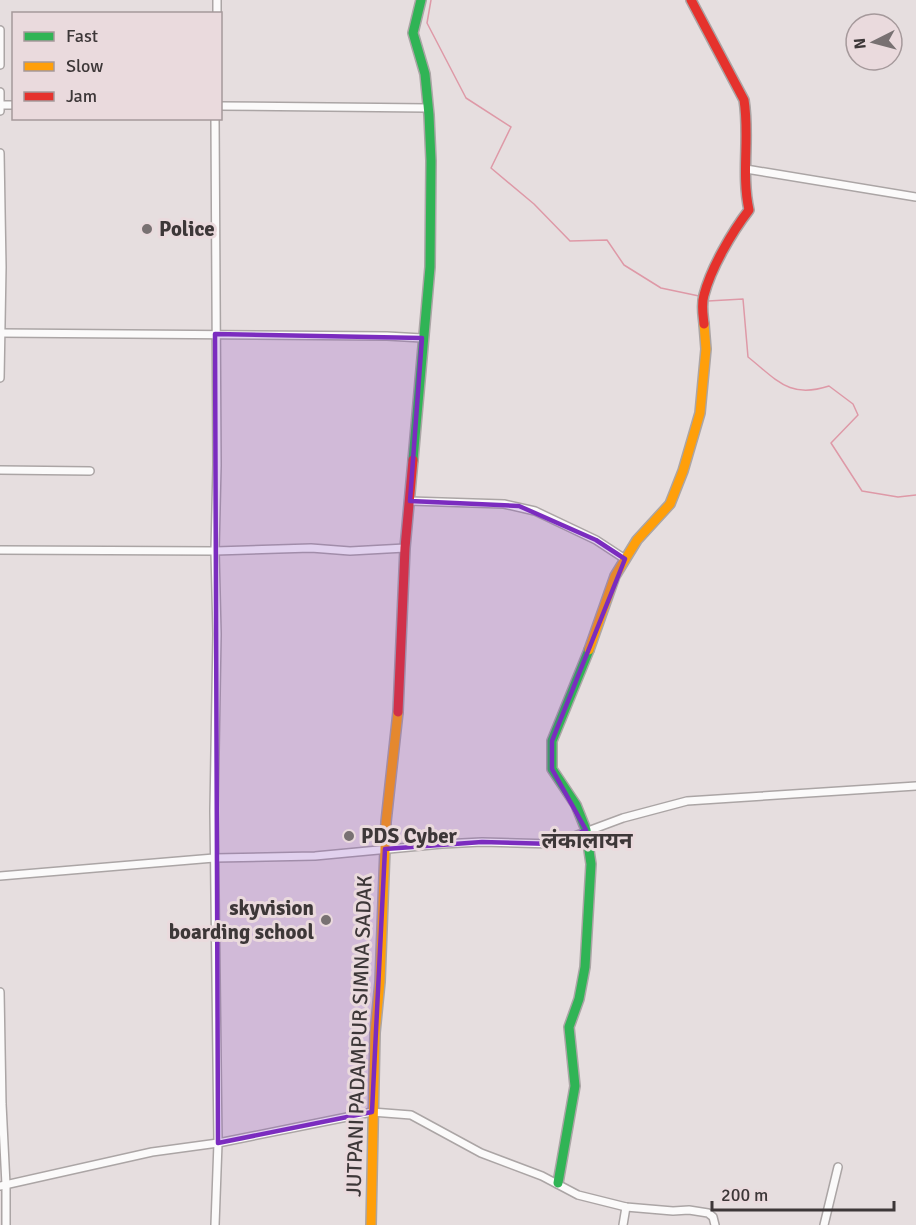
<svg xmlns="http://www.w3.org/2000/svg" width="916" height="1225" font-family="Signika,'Noto Sans Devanagari',sans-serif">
	<rect width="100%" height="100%" fill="#e6dedf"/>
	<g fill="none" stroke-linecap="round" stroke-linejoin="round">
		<g stroke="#de99a7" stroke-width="1.5">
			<polyline points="431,0 427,23 466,98 511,127 491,168 534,204 570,241 607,240 624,265 661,288 699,296"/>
			<path d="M708,301L743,299L748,357C777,380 789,399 829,386L853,404L858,415L831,443L862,491L898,497L916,495"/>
		</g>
		<defs>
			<g id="street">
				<polyline points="217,0 217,14"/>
				<polyline points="0,30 0,65"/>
				<polyline points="0,92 0,111"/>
				<polyline points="0,105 14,105"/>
				<polyline points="220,106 428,108"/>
				<polyline points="215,118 217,465 215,551 217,634 214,811 218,1143 215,1225"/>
				<polyline points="0,153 2,267 0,378"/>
				<polyline points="746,169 916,197"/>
				<polyline points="0,333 387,336 422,338"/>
				<polyline points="0,470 90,471"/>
				<polyline points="410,501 504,504 535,511 596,540 625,559"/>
				<polyline points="0,550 215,551 311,548 350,551 405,548"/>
				<polyline points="0,876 214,858 315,856 442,844 482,842 553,844 623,818 687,801 916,786"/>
				<polyline points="0,992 2,1104 6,1185 6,1225"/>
				<polyline points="0,1186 152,1152 218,1143 372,1112 411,1115 481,1153 542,1176 578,1195 626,1207 673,1211 689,1210 708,1213 713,1217 715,1225"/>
				<polyline points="623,1225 626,1207"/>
				<polyline points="824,1225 838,1167"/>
			</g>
			<g id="fast">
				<polyline points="413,460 430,267 431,161 429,115 425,74 413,33 421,0"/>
				<polyline points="558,1183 575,1086 569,1027 579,999 585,967 591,864 586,830 576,805 552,769 552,741 589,650"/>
			</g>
			<g id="slow">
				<polyline points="589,650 615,576 637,540 670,504 683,471 700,413 706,349 704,324"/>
				<polyline points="371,1225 375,1033 380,982 386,822 398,712"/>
			</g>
			<g id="jam">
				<path d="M691,0L744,100C750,136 741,174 749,210C732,232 711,268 704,295C701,305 703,314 704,324"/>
				<polyline points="398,712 405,548 413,460"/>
			</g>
		</defs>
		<use href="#street" stroke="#aba5a5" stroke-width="10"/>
		<use href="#fast" stroke="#aba5a5" stroke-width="12"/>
		<use href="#slow" stroke="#aba5a5" stroke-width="12"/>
		<use href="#jam" stroke="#aba5a5" stroke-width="12"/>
		<use href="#street" stroke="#fbfafa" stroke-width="7"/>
		<use href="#fast" stroke="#30b455" stroke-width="9"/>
		<use href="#slow" stroke="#ff9f0a" stroke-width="9"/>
		<use href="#jam" stroke="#e5322d" stroke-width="9"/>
	</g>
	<path fill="#7b2cbf" fill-opacity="0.2" stroke="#7b2cbf" stroke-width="4.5" stroke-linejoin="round" d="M215,334L422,338L410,501L519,506L596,540L625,559L552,741V769L586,830L553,844L482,842L385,849L372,1112L218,1143Z"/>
	<g fill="#787172" stroke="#eadadd" stroke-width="2">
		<circle cx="147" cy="229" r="6"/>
		<circle cx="349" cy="836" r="6"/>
		<circle cx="326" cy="920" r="6"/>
	</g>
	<g text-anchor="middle" stroke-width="6" stroke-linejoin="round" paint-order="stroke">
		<g font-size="21" font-weight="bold" fill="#3d3738" stroke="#eadadd" text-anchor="start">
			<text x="159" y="236">Police</text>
			<text x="361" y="843">PDS Cyber</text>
			<text x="314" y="915" text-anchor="end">skyvision<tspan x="314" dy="24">boarding school</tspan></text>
		</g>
		<g font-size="21" fill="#3d3738" stroke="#eadadd">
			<text transform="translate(359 1036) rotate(-88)" y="7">JUTPANI PADAMPUR SIMNA SADAK</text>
		</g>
		<g font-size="22" font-weight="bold" fill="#3d3738" stroke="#eadadd">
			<text x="587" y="848">लंकालायन</text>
		</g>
	</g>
	<rect x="12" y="12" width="210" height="108" fill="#eadadd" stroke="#a5999b" stroke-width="1.5"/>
	<rect x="24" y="32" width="30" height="9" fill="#30b455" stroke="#a5999b" stroke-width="1.5"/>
	<text x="66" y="42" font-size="18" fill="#3d3738">Fast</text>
	<rect x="24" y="62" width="30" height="9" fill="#ff9f0a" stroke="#a5999b" stroke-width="1.5"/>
	<text x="66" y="72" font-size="18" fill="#3d3738">Slow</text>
	<rect x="24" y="92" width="30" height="9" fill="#e5322d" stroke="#a5999b" stroke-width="1.5"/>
	<text x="66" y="102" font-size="18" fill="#3d3738">Jam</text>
	<g transform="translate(874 42) rotate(264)"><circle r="28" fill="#eadadd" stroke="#a5999b" stroke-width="1.5"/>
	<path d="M0-4.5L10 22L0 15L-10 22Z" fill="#787172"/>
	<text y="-9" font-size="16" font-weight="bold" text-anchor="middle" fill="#3d3738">N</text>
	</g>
	<path d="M712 1201v9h182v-9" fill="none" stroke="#3d3738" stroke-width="3"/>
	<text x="721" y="1201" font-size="18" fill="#3d3738" stroke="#eadadd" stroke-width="4.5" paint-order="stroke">200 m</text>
</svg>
